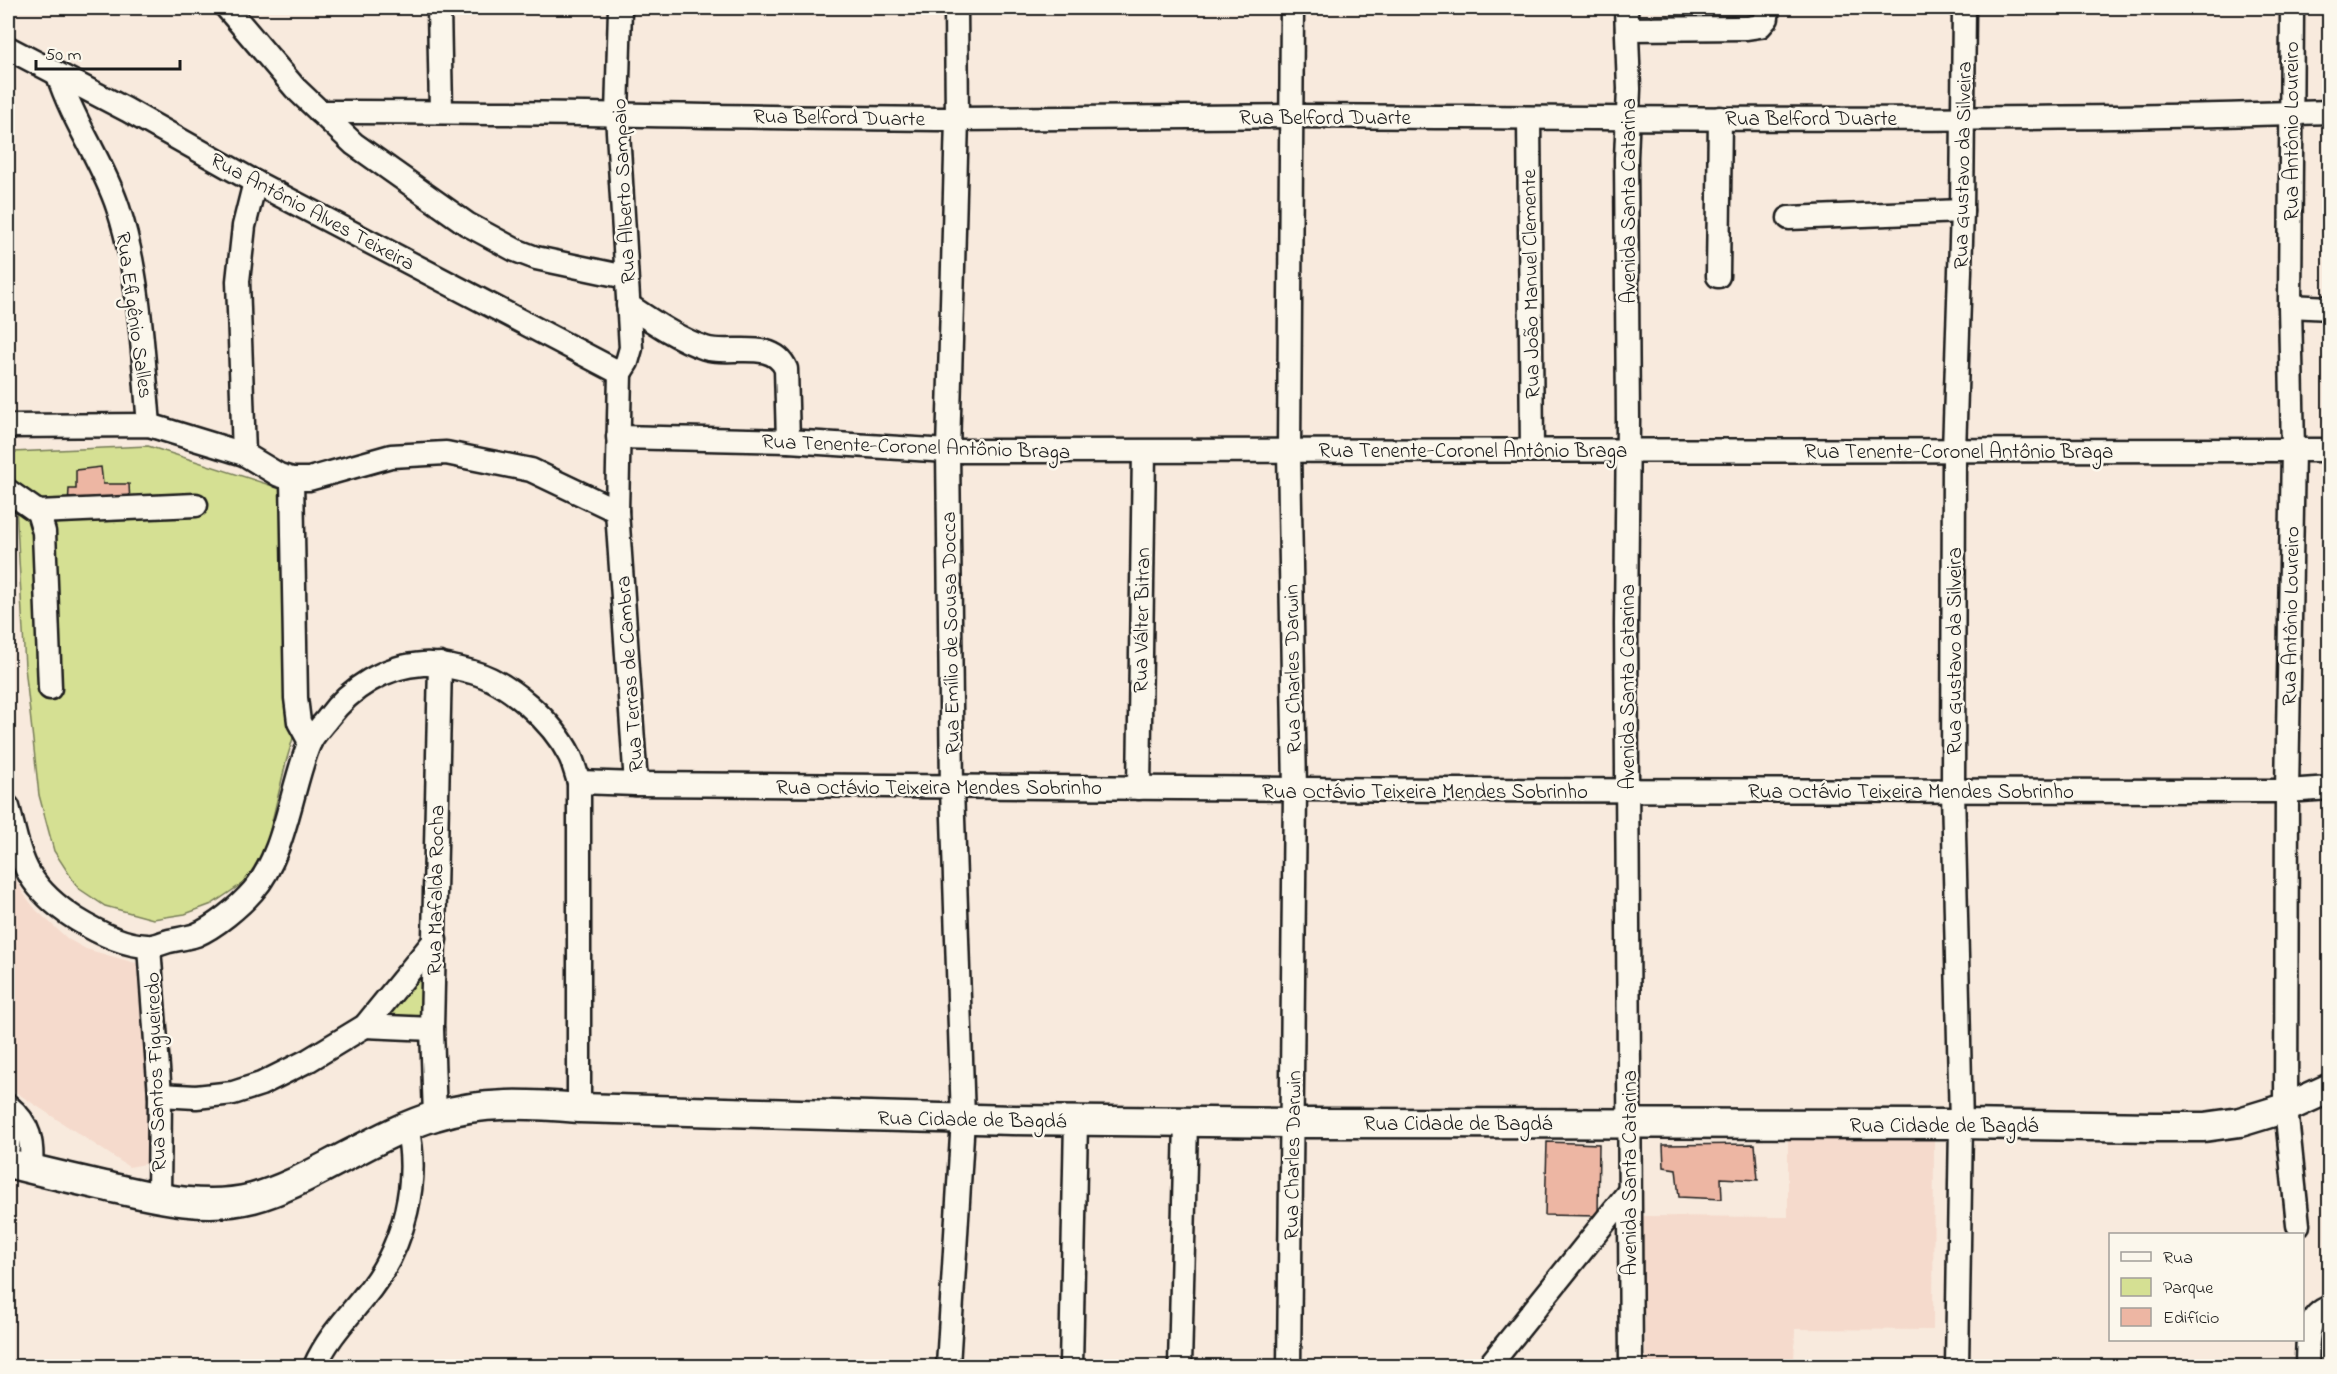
<svg xmlns="http://www.w3.org/2000/svg" width="2337" height="1374" font-family="'Indie Flower',sans-serif">
	<rect width="100%" height="100%" fill="#f8eadd"/>
	<filter id="ink" filterUnits="userSpaceOnUse"><feTurbulence type="fractalNoise" baseFrequency=".0167" numOctaves="2"/><feDisplacementMap in="SourceGraphic" scale="12" xChannelSelector="R" yChannelSelector="G"/><feConvolveMatrix kernelMatrix="1 2 1 2 8 2 1 2 1" color-interpolation-filters="sRGB"/></filter>
	<g filter="url(#ink)">
		<g fill="#f5dacc">
			<polygon points="14,877 23,893 36,910 68,939 86,949 139,964 151,1163 129,1167 8,1087 8,882"/>
			<polygon points="1788,1139 1934,1140 1933,1330 1795,1329 1794,1366 1646,1366 1642,1216 1788,1217"/>
		</g>
		<g fill="#d5e093" stroke="#787e58" stroke-width="1.5">
			<polygon points="148,446 301,495 296,728 286,762 266,847 246,881 212,904 185,914 153,919 105,906 78,888 54,851 39,795 25,667 13,452"/>
			<polygon points="428,958 429,1022 376,1024"/>
		</g>
		<g fill="#edb6a3" stroke="#1c1c1c" stroke-width="1.5">
			<polygon points="101,467 103,484 129,484 130,503 68,506 69,489 76,489 76,470"/>
			<polygon points="1547,1142 1599,1144 1598,1216 1545,1215"/>
			<polygon points="1755,1144 1758,1180 1721,1178 1722,1199 1679,1197 1676,1169 1664,1167 1663,1145"/>
		</g>
		<g fill="none" stroke-linecap="round" stroke-linejoin="round">
			<defs>
				<g id="minor">
					<polyline points="227,8 295,88 354,144 467,224 515,250 536,258 626,277"/>
					<polyline points="439,8 441,111"/>
					<polyline points="1626,8 1629,89 1626,158 1628,420 1626,624 1631,1366"/>
					<polyline points="2292,8 2290,306 2293,450 2287,791 2286,1108 2298,1225"/>
					<polyline points="1627,29 1747,28 1760,26 1767,18 1767,8"/>
					<polyline points="8,48 127,110 255,182 620,373"/>
					<path d="M58,75C73,122 103,162 118,208C140,274 143,356 149,425"/>
					<path d="M320,112C532,111 744,118 956,119C1071,119 1185,116 1300,116C1643,118 1986,123 2330,112"/>
					<polyline points="1529,118 1532,450"/>
					<polyline points="1789,218 1962,211"/>
					<polyline points="1718,276 1720,118"/>
					<path d="M628,305C652,321 678,339 705,348C729,356 773,338 786,369L788,441"/>
					<polyline points="2290,306 2330,308"/>
					<polyline points="620,373 627,362 631,348 617,115 620,8"/>
					<polyline points="8,426 149,425 244,454 279,475 292,479 309,479 391,456 446,453 531,470 617,511"/>
					<polyline points="618,437 788,441 948,451 2330,450"/>
					<polyline points="244,454 238,281 244,226 255,182"/>
					<polyline points="292,479 296,698 299,722 310,742"/>
					<polyline points="8,491 38,512 44,532 50,688"/>
					<polyline points="38,512 196,505"/>
					<path d="M636,784C1186,791 1737,791 2287,791L2330,788"/>
					<polyline points="1139,788 1144,452"/>
					<path d="M8,807C14,829 18,855 30,875C41,893 59,908 76,919C97,932 122,945 147,946C154,947 162,943 169,941C178,939 187,938 196,935C215,927 240,906 253,891C285,855 291,788 309,744C313,734 322,726 328,718C350,688 385,666 423,664C440,663 456,668 472,672C509,682 553,722 570,756C574,764 576,774 579,782"/>
					<polyline points="149,947 160,1095 159,1198"/>
					<polyline points="365,1026 432,1029"/>
					<polyline points="160,1095 196,1097 233,1093 261,1084 309,1060 365,1026 435,940"/>
					<path d="M8,1106C30,1124 33,1142 31,1169"/>
					<polyline points="579,1108 579,782 636,784 617,511 620,373"/>
					<polyline points="435,1116 432,1029 440,664"/>
					<polyline points="8,1127 8,1147"/>
					<path d="M315,1366C328,1336 351,1314 371,1288C404,1244 420,1181 407,1127"/>
					<polyline points="948,1366 963,1119 952,788 948,451 957,119 956,8"/>
					<polyline points="1071,1366 1076,1121"/>
					<polyline points="1180,1366 1186,1122"/>
					<polyline points="1289,1366 1295,790 1289,451 1292,8"/>
					<polyline points="1489,1366 1628,1193"/>
					<polyline points="1957,1366 1961,1124 1953,791 1954,451 1962,211 1964,8"/>
					<path d="M2307,1366C2308,1343 2304,1316 2330,1307"/>
				</g>
				<path id="major" d="M8,1163C38,1171 69,1178 100,1185C150,1196 202,1211 253,1198C290,1188 322,1168 356,1151C381,1138 408,1124 435,1116C481,1101 532,1104 579,1108L1012,1120L1292,1123L1961,1124L2155,1127H2204L2240,1122L2286,1108L2330,1088"/>
			</defs>
			<use href="#minor" stroke="#1c1c1c" stroke-width="27"/>
			<use href="#major" stroke="#1c1c1c" stroke-width="33"/>
			<use href="#minor" stroke="#fbf7ec" stroke-width="22"/>
			<use href="#major" stroke="#fbf7ec" stroke-width="28"/>
		</g>
	</g>
	<g text-anchor="middle" stroke-width="5" stroke-linejoin="round" paint-order="stroke">
		<g font-size="21" fill="#1c1c1c" stroke="#fbf7ec">
			<text transform="translate(839 117) rotate(1)" y="7">Rua Belford Duarte</text>
			<text x="1325" y="124">Rua Belford Duarte</text>
			<text x="1811" y="125">Rua Belford Duarte</text>
			<text transform="translate(2291 131) rotate(-90)" y="7">Rua Antônio Loureiro</text>
			<text transform="translate(1962 165) rotate(-89)" y="7">Rua Gustavo da Silveira</text>
			<text transform="translate(623 191) rotate(-93)" y="7">Rua Alberto Sampaio</text>
			<text transform="translate(1628 201) rotate(-90)" y="7">Avenida Santa Catarina</text>
			<text transform="translate(313 211) rotate(28)" y="7">Rua Antônio Alves Teixeira</text>
			<text transform="translate(1530 284) rotate(-91)" y="7">Rua João Manuel Clemente</text>
			<text transform="translate(135 315) rotate(82)" y="7">Rua Efigênio Salles</text>
			<text transform="translate(916 446) rotate(2)" y="7">Rua Tenente-Coronel Antônio Braga</text>
			<text x="1473" y="457">Rua Tenente-Coronel Antônio Braga</text>
			<text x="1959" y="458">Rua Tenente-Coronel Antônio Braga</text>
			<text transform="translate(2290 616) rotate(-89)" y="7">Rua Antônio Loureiro</text>
			<text transform="translate(1141 620) rotate(-89)" y="7">Rua Válter Bitran</text>
			<text transform="translate(950 633) rotate(-91)" y="7">Rua Emílio de Sousa Docca</text>
			<text transform="translate(1954 651) rotate(-90)" y="7">Rua Gustavo da Silveira</text>
			<text transform="translate(1292 669) rotate(-91)" y="7">Rua Charles Darwin</text>
			<text transform="translate(629 674) rotate(-94)" y="7">Rua Terras de Cambra</text>
			<text transform="translate(1627 687) rotate(-90)" y="7">Avenida Santa Catarina</text>
			<text x="939" y="794">Rua Octávio Teixeira Mendes Sobrinho</text>
			<text x="1425" y="798">Rua Octávio Teixeira Mendes Sobrinho</text>
			<text x="1911" y="798">Rua Octávio Teixeira Mendes Sobrinho</text>
			<text transform="translate(435 890) rotate(-89)" y="7">Rua Mafalda Rocha</text>
			<text transform="translate(155 1072) rotate(-92)" y="7">Rua Santos Figueiredo</text>
			<text transform="translate(972 1119) rotate(1)" y="7">Rua Cidade de Bagdá</text>
			<text x="1458" y="1130">Rua Cidade de Bagdá</text>
			<text x="1944" y="1132">Rua Cidade de Bagdá</text>
			<text transform="translate(1292 1155) rotate(-89)" y="7">Rua Charles Darwin</text>
			<text transform="translate(1629 1173) rotate(-90)" y="7">Avenida Santa Catarina</text>
		</g>
	</g>
	<rect width="2337" height="1374" fill="none" stroke="#fbf7ec" stroke-width="30"/>
	<rect x="15" y="15" width="2307" height="1344" fill="none" stroke="#1c1c1c" stroke-width="2" filter="url(#ink)"/>
	<rect x="2109" y="1233" width="195" height="108" fill="#fbf7ec" stroke="#a29f99" stroke-width="1.5"/>
	<rect x="2121" y="1252" width="30" height="9" fill="#fbf7ec" stroke="#a29f99" stroke-width="1.5"/>
	<text x="2163" y="1263" font-size="18" fill="#1c1c1c">Rua</text>
	<rect x="2121" y="1278" width="30" height="18" fill="#d5e093" stroke="#a29f99" stroke-width="1.5"/>
	<text x="2163" y="1293" font-size="18" fill="#1c1c1c">Parque</text>
	<rect x="2121" y="1308" width="30" height="18" fill="#edb6a3" stroke="#a29f99" stroke-width="1.5"/>
	<text x="2163" y="1323" font-size="18" fill="#1c1c1c">Edifício</text>
	<path d="M36 60v9h144v-9" fill="none" stroke="#1c1c1c" stroke-width="3"/>
	<text x="45" y="60" font-size="18" fill="#1c1c1c" stroke="#fbf7ec" stroke-width="4.5" paint-order="stroke">50 m</text>
</svg>
